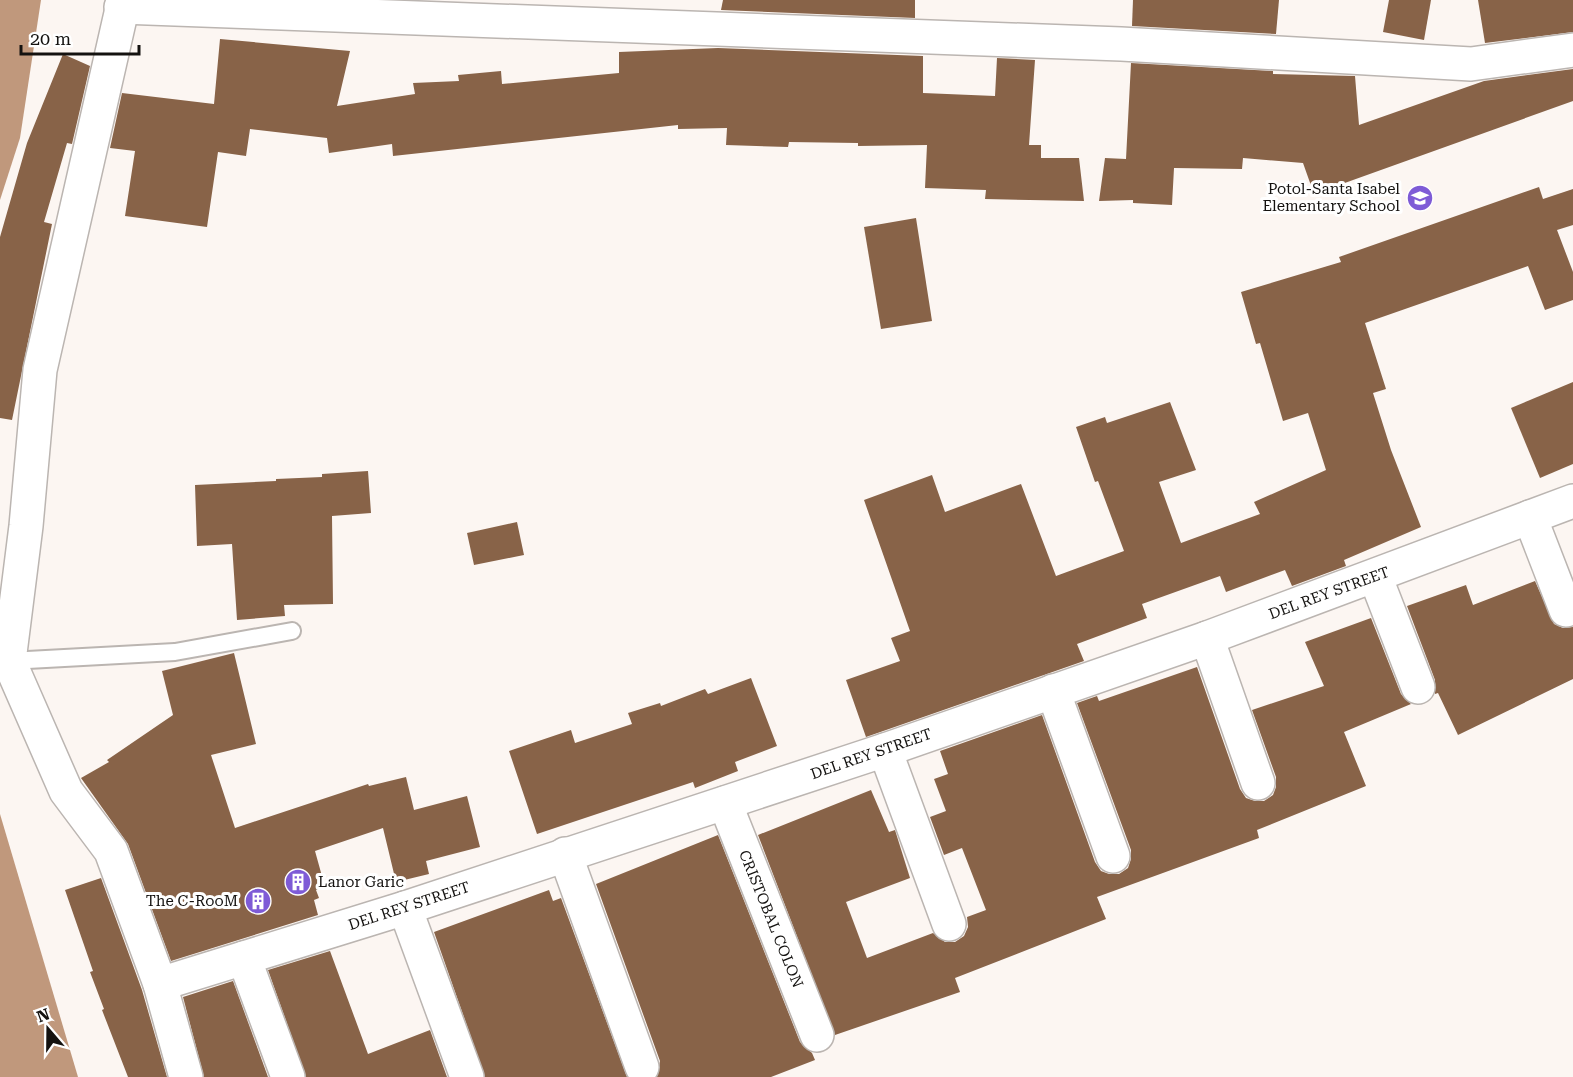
<svg xmlns="http://www.w3.org/2000/svg" width="1573" height="1077" font-family="'Roboto Serif',serif">
	<rect width="100%" height="100%" fill="#fcf6f2"/>
	<g fill="#c0987c">
		<polygon points="0,0 41,0 20,138 0,200"/>
		<polygon points="0,814 78,1077 0,1077"/>
	</g>
	<g fill="#886348">
		<polygon points="723,0 915,0 915,18 721,10"/>
		<polygon points="1133,0 1279,0 1276,34 1132,26"/>
		<polygon points="1389,0 1431,0 1424,40 1383,32"/>
		<polygon points="1478,0 1573,0 1573,32 1485,43"/>
		<polygon points="220,39 350,51 337,106 415,94 413,83 459,81 458,75 501,71 502,84 619,73 619,52 718,48 923,56 923,93 995,96 997,58 1035,60 1029,145 1041,145 1041,158 1079,158 1084,201 985,199 986,190 925,188 927,145 858,146 858,143 789,142 788,147 726,145 727,128 678,129 678,125 393,156 392,144 329,153 327,138 250,129 246,156 218,152 207,227 125,216 135,151 110,148 122,93 214,104"/>
		<polygon points="63,54 90,66 72,144 67,143 44,222 52,224 12,420 0,418 0,237 27,143"/>
		<polygon points="1131,63 1273,71 1273,74 1355,76 1359,125 1484,81 1573,69 1573,101 1314,194 1303,163 1243,158 1242,169 1174,168 1172,205 1133,203 1133,200 1099,201 1105,158 1126,159"/>
		<polygon points="1539,187 1543,199 1573,189 1573,225 1557,230 1573,272 1573,300 1545,310 1528,266 1365,323 1386,389 1373,393 1391,450 1421,527 1344,560 1346,566 1292,586 1285,570 1226,592 1220,576 1142,604 1147,618 1077,644 1084,661 866,737 846,680 900,661 891,638 910,631 864,500 932,475 945,512 1021,484 1056,576 1124,551 1098,481 1095,482 1076,427 1105,417 1107,423 1170,402 1196,470 1159,482 1181,543 1260,514 1254,502 1326,470 1308,413 1283,421 1260,343 1256,344 1241,292 1341,262 1339,257"/>
		<polygon points="916,218 932,321 881,329 864,227"/>
		<polygon points="1573,382 1573,464 1540,478 1511,408"/>
		<polygon points="368,471 371,513 332,516 333,604 284,605 285,616 237,620 232,544 197,546 195,485 276,481 276,479 322,477 322,474"/>
		<polygon points="517,522 524,555 474,565 467,533"/>
		<polygon points="1535,581 1554,624 1563,628 1573,627 1573,679 1458,735 1438,693 1435,694 1435,680 1407,606 1466,585 1473,605"/>
		<polygon points="1371,618 1401,694 1411,704 1344,732 1366,786 1257,830 1259,838 1097,897 1106,919 955,978 960,992 835,1035 758,835 871,790 889,832 895,830 910,878 846,902 867,958 933,933 945,942 955,942 964,936 968,927 967,917 986,910 962,848 944,855 930,817 946,811 934,779 948,774 940,751 1042,715 1095,862 1101,871 1109,874 1119,874 1128,868 1131,859 1131,850 1077,703 1097,696 1099,701 1197,667 1240,789 1246,798 1255,801 1264,801 1273,795 1276,787 1276,777 1252,710 1324,686 1305,642"/>
		<polygon points="234,653 256,744 211,755 235,828 368,784 369,786 406,777 414,810 467,796 480,847 426,861 429,874 396,882 383,828 315,851 325,887 316,890 319,898 314,900 318,915 171,961 128,844 81,778 109,762 107,760 173,715 162,671"/>
		<polygon points="751,678 777,746 735,762 738,771 695,788 693,782 537,834 509,751 571,730 575,743 632,724 628,713 660,703 661,706 705,689 708,694"/>
		<polygon points="718,835 800,1042 812,1053 815,1060 771,1077 657,1077 660,1061 596,884"/>
		<polygon points="101,878 142,990 167,1077 128,1077 102,1010 104,1009 90,972 93,971 65,890"/>
		<polygon points="549,890 553,901 561,898 627,1077 485,1077 434,932"/>
		<polygon points="330,951 368,1054 430,1030 447,1077 306,1077 268,970"/>
		<polygon points="233,981 268,1077 204,1077 183,997"/>
	</g>
	<g fill="none" stroke-linecap="round" stroke-linejoin="round">
		<defs>
			<polyline id="service" points="9,661 175,652 292,631"/>
			<g id="minor">
				<polyline points="124,0 40,370 26,526 9,661 66,791 111,851 160,984 186,1077"/>
				<polyline points="121,7 1121,44 1471,64 1573,50"/>
				<polyline points="1530,517 1566,610"/>
				<polyline points="1375,576 1418,687"/>
				<polyline points="1207,638 1258,783"/>
				<polyline points="1053,691 1113,856"/>
				<polyline points="885,750 949,924"/>
				<polyline points="725,803 817,1035"/>
				<polyline points="565,854 642,1067"/>
				<polyline points="405,908 467,1077"/>
				<polyline points="244,958 288,1077"/>
				<polyline points="160,984 405,908 885,750 1207,638 1573,501"/>
			</g>
		</defs>
		<use href="#service" stroke="#bbb5b1" stroke-width="20"/>
		<use href="#minor" stroke="#bbb5b1" stroke-width="36"/>
		<use href="#service" stroke="#fff" stroke-width="16"/>
		<use href="#minor" stroke="#fff" stroke-width="33"/>
	</g>
	<defs>
		<symbol id="school-disc" viewBox="-11 -11 22 22"><circle r="9.5" fill="#7e5bd6" stroke="#fff"/><path d="M0-5L7-2L0 1L-7-2ZM-4 1L0 2.5L4 1V4Q0 6-4 4Z" fill="#fff"/></symbol>
		<symbol id="building-disc" viewBox="-11 -11 22 22"><circle r="9.5" fill="#7e5bd6" stroke="#fff"/><path d="M-4-6H4V6H1V3H-1V6H-4ZM-2.5-4.3h1.7v1.8h-1.7ZM.8-4.3h1.7v1.8H.8ZM-2.5-1h1.7V.8h-1.7ZM.8-1h1.7V.8H.8Z" fill="#fff"/></symbol>
	</defs>
	<g fill-rule="evenodd">
		<use href="#school-disc" x="1405" y="183" width="30" height="30"/>
		<use href="#building-disc" x="283" y="867" width="30" height="30"/>
		<use href="#building-disc" x="243" y="886" width="30" height="30"/>
	</g>
	<g text-anchor="middle" stroke-width="6" stroke-linejoin="round" paint-order="stroke">
		<g font-size="15" fill="#141210" stroke="#fff" text-anchor="end">
			<text x="1400" y="194">Potol-Santa Isabel<tspan x="1400" dy="17">Elementary School</tspan></text>
			<text x="318" y="887" text-anchor="start">Lanor Garic</text>
			<text x="238" y="906">The C-RooM</text>
		</g>
		<g font-size="15" fill="#141210" stroke="#fff">
			<text transform="translate(1329 593) rotate(-20)" y="5">DEL REY STREET</text>
			<text transform="translate(871 754) rotate(-19)" y="5">DEL REY STREET</text>
			<text transform="translate(409 906) rotate(-18)" y="5">DEL REY STREET</text>
			<text transform="translate(771 919) rotate(68)" y="5">CRISTOBAL COLON</text>
		</g>
	</g>
	<g transform="translate(48 1029) rotate(340)" stroke="#ffffff" stroke-width="4.5" paint-order="stroke">
	<path d="M0-4.5L10 22L0 15L-10 22Z" fill="#141210"/>
	<text y="-9" font-size="16" font-weight="bold" text-anchor="middle" fill="#141210">N</text>
	</g>
	<path d="M21 45v9h118v-9" fill="none" stroke="#141210" stroke-width="3"/>
	<text x="30" y="45" font-size="18" fill="#141210" stroke="#ffffff" stroke-width="4.5" paint-order="stroke">20 m</text>
</svg>
